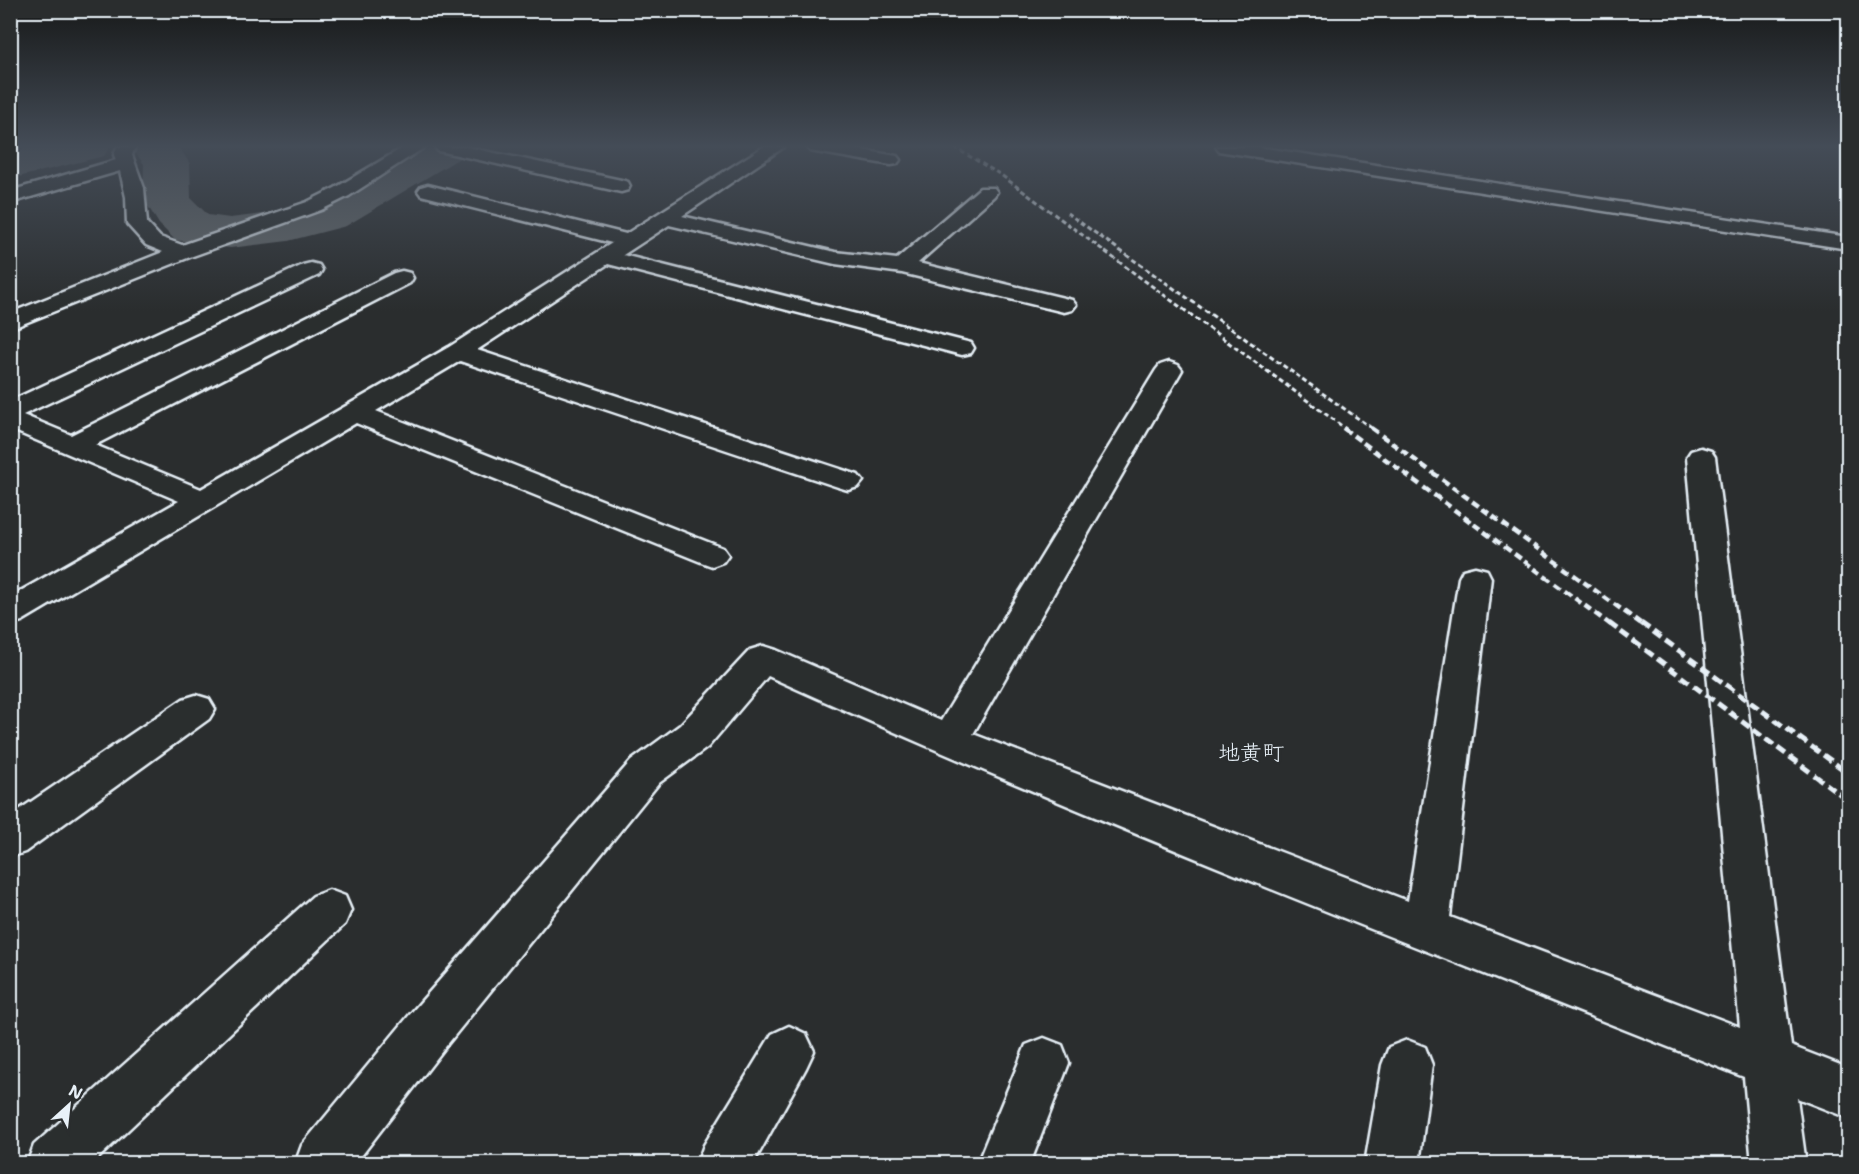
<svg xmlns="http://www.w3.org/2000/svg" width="1859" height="1174" font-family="'Shantell Sans','Klee One',sans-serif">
	<rect width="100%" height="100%" fill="#2a2d2e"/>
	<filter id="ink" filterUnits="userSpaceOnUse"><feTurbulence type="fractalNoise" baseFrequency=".0167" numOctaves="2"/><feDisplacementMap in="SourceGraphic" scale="12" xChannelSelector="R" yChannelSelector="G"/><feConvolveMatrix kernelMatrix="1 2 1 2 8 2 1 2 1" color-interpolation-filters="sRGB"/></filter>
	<g filter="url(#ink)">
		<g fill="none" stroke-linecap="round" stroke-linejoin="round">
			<g fill="#63686b" fill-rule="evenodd">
				<polygon points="30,147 110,147 104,156 10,179 10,151"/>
				<polygon points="131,147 179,147 190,164 191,198 208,215 230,218 286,211 310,204 415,147 469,147 463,156 346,226 288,241 230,248 175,240 159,224 143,198 144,164"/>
			</g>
			<defs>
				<g id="minor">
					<polygon points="117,147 135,147 132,155 144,188 147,223 160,237 182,245 307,202 335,188 404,147 425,147 349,196 321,210 190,257 10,329 10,313 163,252 146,245 127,224 126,197 120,171 10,203 10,191 116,160 114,155"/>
					<polygon points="435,147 467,147 621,180 628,182 630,186 628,190 621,192 444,152 438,151"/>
					<polygon points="763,147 784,147 682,216 835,252 897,259 980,188 994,188 997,192 994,196 918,263 1072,300 1076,305 1072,310 1064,312 902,273 835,264 669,225 623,255 971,343 974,348 971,353 962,355 608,264 477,350 858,475 863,481 858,487 848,490 838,487 460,361 376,411 723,548 728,555 723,562 712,566 701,562 356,423 22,621 10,625 10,597 179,501 10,429 10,401 303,265 311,263 319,265 322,270 319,275 23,415 71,435 394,273 402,271 410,273 413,278 410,283 95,445 201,489 449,347 612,243 421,195 418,191 421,187 428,185 626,234"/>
					<polygon points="807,147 845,147 891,155 897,156 900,160 897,164 891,165 816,152 810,151"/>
					<path d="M1169,362L1178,365L1182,370L973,734L1408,901L1459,578L1463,570L1475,567L1487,570L1491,578L1450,917L1740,1027L1687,457L1691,451L1701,448L1711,451L1715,457L1791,1046L1848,1068V1118L1797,1098L1806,1164H1752L1744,1077C1418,947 1089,821 768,676L708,747L659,783L446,1046L355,1164H295L302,1145L412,1012L631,761L680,725L750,650L763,646L776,650L941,721L1156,370L1160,365Z"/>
					<polygon points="196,695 209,699 215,709 209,719 25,852 10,857 10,816 183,699"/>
					<polygon points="329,890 345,896 351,910 345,924 92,1164 27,1164 34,1145 313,896"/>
					<polygon points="789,1026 806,1034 814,1051 806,1068 753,1164 697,1164 704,1145 772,1034"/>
					<polygon points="1044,1038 1062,1045 1069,1063 1030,1164 977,1164 1026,1045"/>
					<polygon points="1407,1040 1425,1047 1432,1065 1419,1164 1365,1164 1382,1065 1389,1047"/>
				</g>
				<polygon id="tertiary" points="1216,147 1258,147 1848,237 1848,249 1225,152 1219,151"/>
			</defs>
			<use href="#minor" stroke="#e8f1f8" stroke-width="5"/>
			<use href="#tertiary" stroke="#e8f1f8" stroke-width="5"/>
			<use href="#minor" fill="#2a2d2e" fill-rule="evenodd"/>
			<use href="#tertiary" fill="#2a2d2e" fill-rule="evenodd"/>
			<g stroke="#e8f1f8" stroke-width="3" stroke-dasharray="5 3" stroke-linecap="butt">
				<polyline points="954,147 1001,175 1346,429"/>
				<polyline points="1067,213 1373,429"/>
			</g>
			<g stroke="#e8f1f8" stroke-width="4.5" stroke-dasharray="8 4.5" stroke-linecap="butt">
				<polyline points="1343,428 1611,625"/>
				<polyline points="1371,428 1643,625"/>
			</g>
			<g stroke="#e8f1f8" stroke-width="5" stroke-dasharray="10 5" stroke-linecap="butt">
				<polyline points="1609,623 1848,800"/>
				<polyline points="1641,623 1848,773"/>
			</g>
		</g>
	</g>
	<linearGradient id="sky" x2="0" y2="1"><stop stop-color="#171919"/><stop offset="0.47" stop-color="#444c57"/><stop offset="1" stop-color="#444c57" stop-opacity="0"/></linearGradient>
	<rect width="1859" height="311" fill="url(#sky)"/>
	<g text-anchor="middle" stroke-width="4.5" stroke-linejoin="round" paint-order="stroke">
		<g font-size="22" fill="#e8f1f8" stroke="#2a2d2e">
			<text x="1251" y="760">地黄町</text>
		</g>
	</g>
	<rect width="1859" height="1174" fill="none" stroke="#2a2d2e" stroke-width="36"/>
	<rect x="18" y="18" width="1823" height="1138" fill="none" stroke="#e8f1f8" stroke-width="2" filter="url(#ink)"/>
	<g transform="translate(69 1105) rotate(27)" stroke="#2a2d2e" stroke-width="4.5" paint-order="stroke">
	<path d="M0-4.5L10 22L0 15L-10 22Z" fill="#e8f1f8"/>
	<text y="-9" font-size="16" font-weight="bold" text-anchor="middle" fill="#e8f1f8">N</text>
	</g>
</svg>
